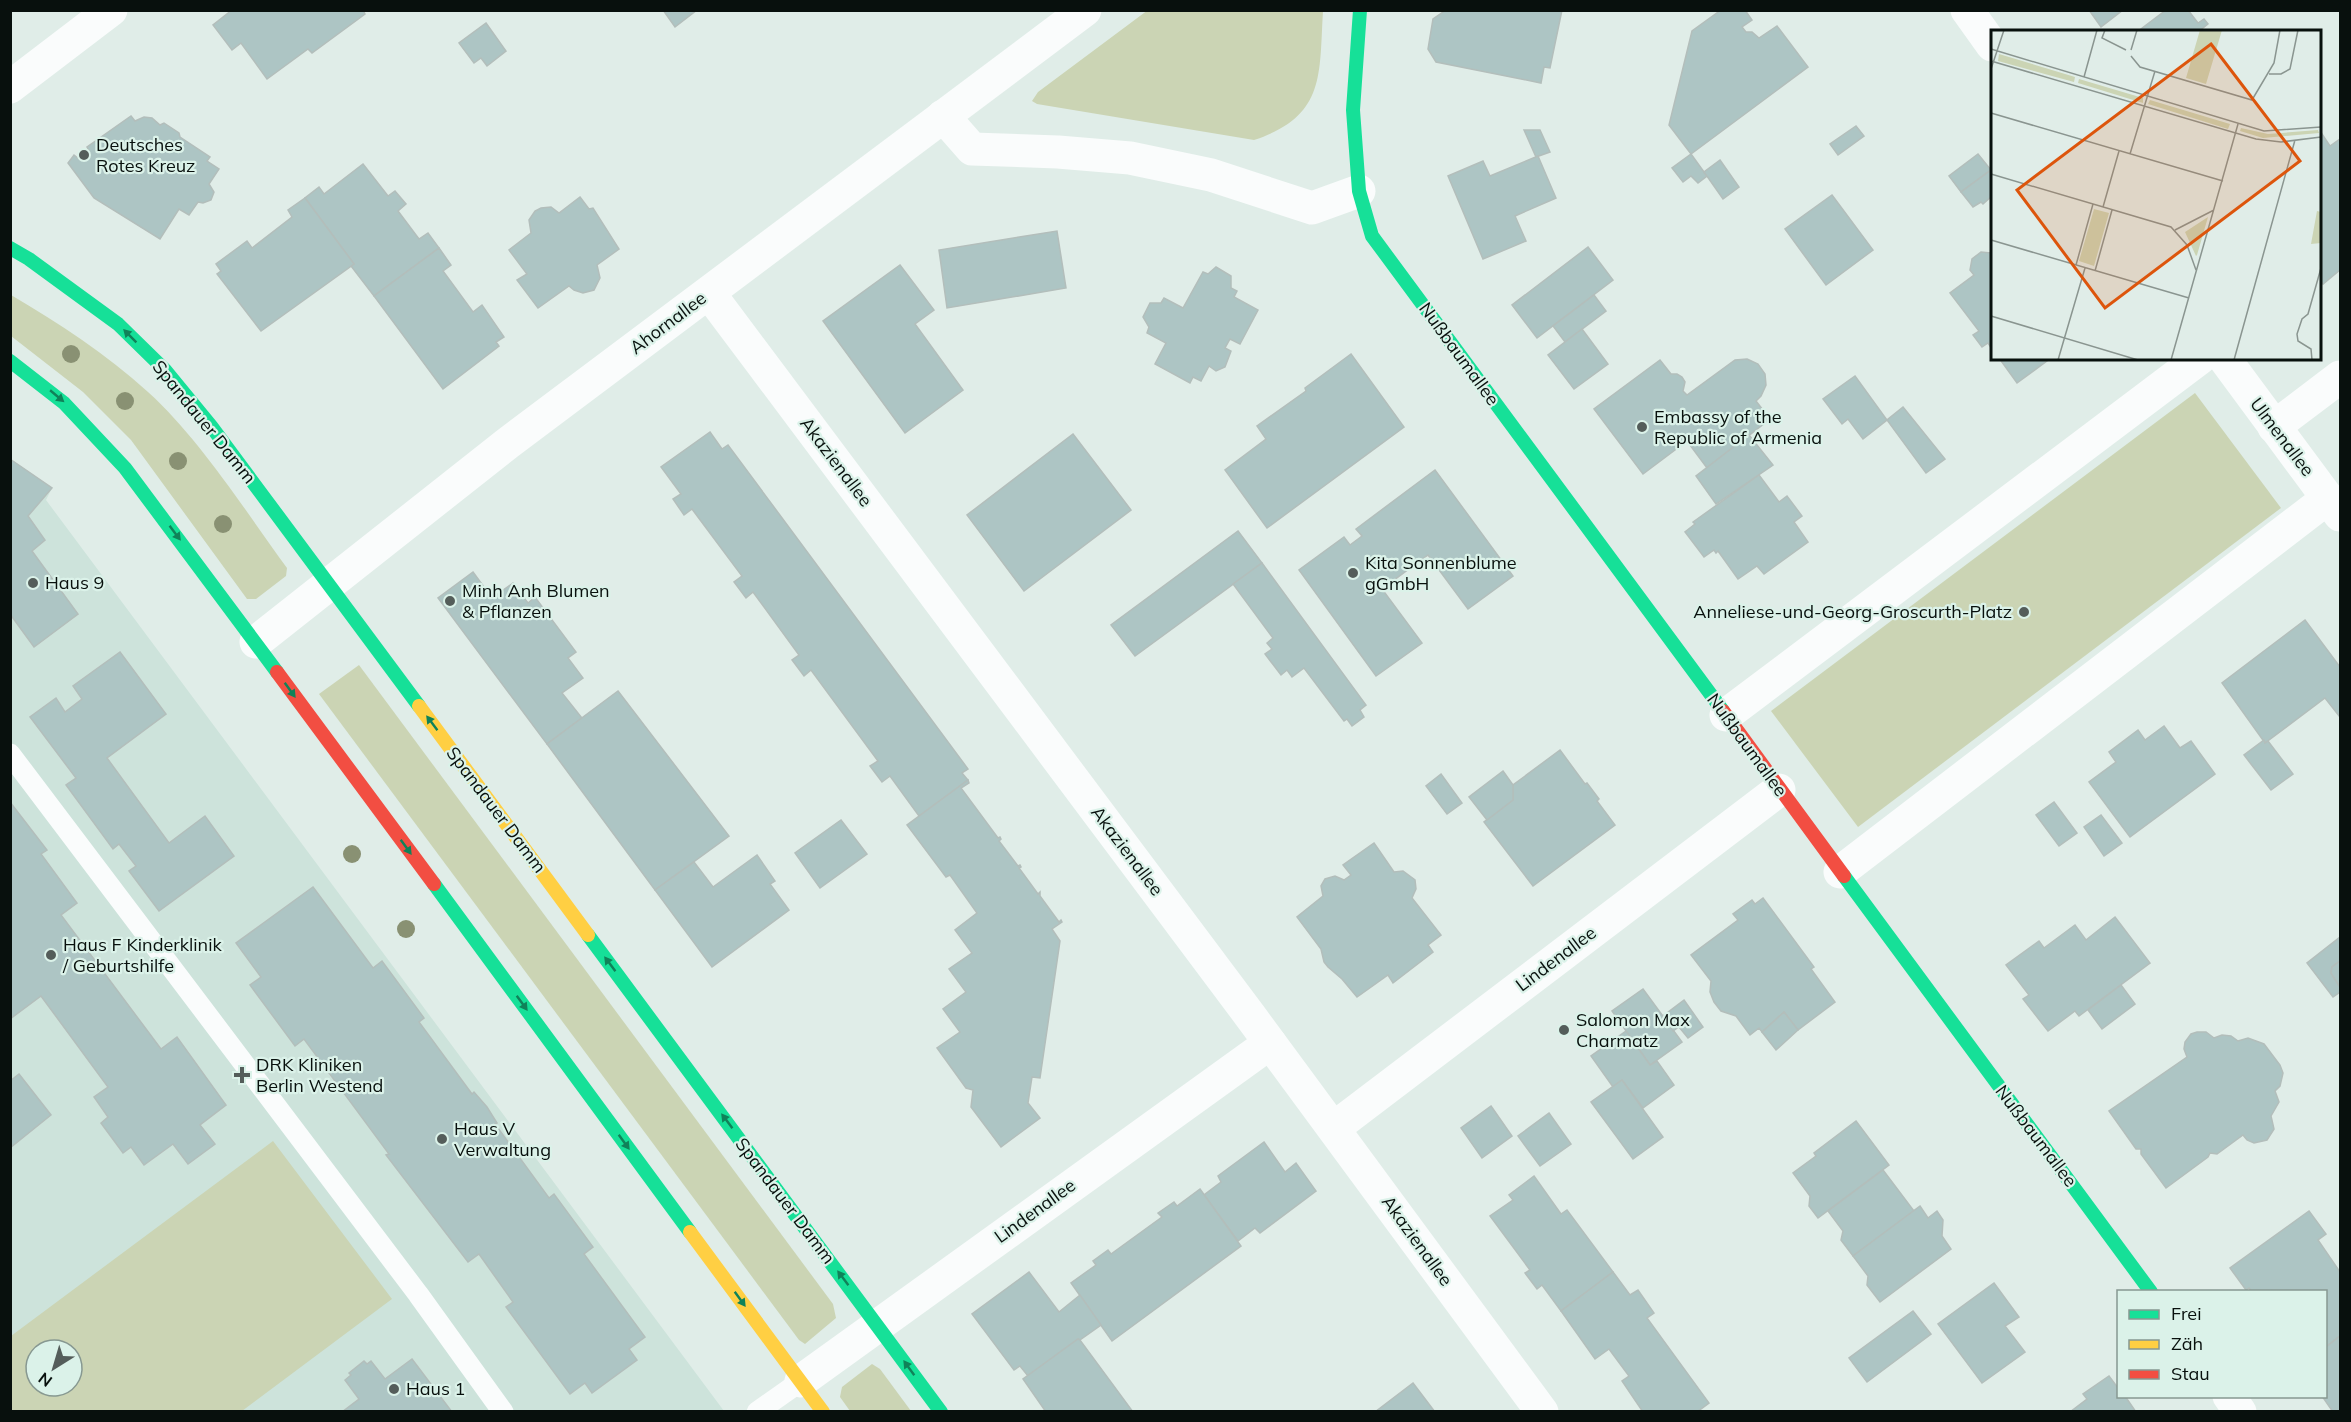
<svg xmlns="http://www.w3.org/2000/svg" width="2351" height="1422" font-family="Mulish,sans-serif">
	<rect width="100%" height="100%" fill="#e0ede8"/>
	<path fill="#cde3db" fill-rule="evenodd" d="M10,459L52,488L46,500L724,1411H11ZM36,1350H72V1386H36Z"/>
	<g fill="#cbd4b4" fill-rule="evenodd">
		<path d="M1148,10L1323,11C1319,75 1326,116 1254,140L1037,104L1032,101L1038,92Z"/>
		<path d="M11,295C59,323 106,354 148,392C200,439 246,512 287,568L286,576L256,599H247L131,440L83,392L11,336Z"/>
		<polygon points="2195,393 2281,508 1858,827 1771,711"/>
		<polygon points="359,665 833,1304 836,1318 805,1344 799,1340 319,694"/>
		<path d="M273,1141L392,1299L242,1411H11V1336ZM36,1350H72V1386H36Z"/>
		<polygon points="872,1364 880,1369 911,1411 850,1411 840,1397 842,1387"/>
	</g>
	<g fill="#adc5c4" stroke="#b3bebb" stroke-width="1.5">
		<polygon points="232,10 363,10 365,14 312,53 308,49 267,79 241,43 232,50 213,25"/>
		<polygon points="663,10 697,10 675,27"/>
		<polygon points="1562,10 1550,68 1544,67 1541,83 1436,62 1428,49 1433,19 1446,10"/>
		<polygon points="1721,10 1745,10 1752,20 1742,27 1746,32 1752,32 1759,38 1777,26 1808,67 1691,154 1669,125 1692,31"/>
		<polygon points="2089,10 2123,10 2101,27"/>
		<polygon points="2166,10 2188,10 2198,23 2204,19 2208,24 2198,32 2137,32"/>
		<polygon points="486,23 506,51 487,66 481,58 474,63 459,43"/>
		<polygon points="131,116 135,121 144,117 152,118 160,125 164,123 179,133 180,137 210,157 207,161 219,169 209,184 214,192 211,200 203,203 198,202 189,215 179,209 160,239 94,198 68,163 74,155 79,159 89,151 87,147"/>
		<polygon points="1856,126 1864,136 1838,155 1830,144"/>
		<polygon points="1524,130 1540,130 1550,152 1536,157"/>
		<polygon points="2320,131 2330,146 2340,139 2340,270 2323,284 2320,279"/>
		<polygon points="1691,154 1707,176 1698,183 1691,176 1683,182 1672,168"/>
		<polygon points="1978,154 1991,170 1961,192 1949,176"/>
		<polygon points="1538,156 1556,198 1515,216 1526,241 1483,259 1448,176 1483,161 1490,176"/>
		<polygon points="1720,160 1739,187 1723,199 1704,172"/>
		<polygon points="363,164 388,196 395,191 406,204 398,211 419,239 428,233 439,248 374,296 351,266 354,264 305,198 319,187 324,194"/>
		<polygon points="1991,170 1992,196 1983,204 1981,202 1973,207 1961,192"/>
		<polygon points="1832,195 1873,250 1826,285 1785,229"/>
		<polygon points="580,197 589,209 593,208 619,249 597,265 600,278 594,290 583,293 574,290 569,286 538,308 517,280 527,274 509,250 531,233 529,220 535,211 541,208 551,207 559,213"/>
		<polygon points="305,198 354,264 261,331 217,274 221,271 216,264 247,241 252,248 292,217 288,210"/>
		<polygon points="1057,231 1066,288 947,308 939,250"/>
		<polygon points="1588,247 1613,280 1537,338 1512,305"/>
		<polygon points="1992,247 1992,349 1988,343 1982,347 1973,335 1979,331 1950,293 1974,275 1970,270 1972,259 1981,252 1991,253"/>
		<polygon points="439,248 451,265 443,271 473,312 482,305 504,337 496,342 499,346 443,389 374,296"/>
		<polygon points="900,265 934,310 915,324 963,390 905,433 823,321"/>
		<polygon points="1216,267 1231,276 1231,288 1237,291 1234,297 1258,310 1240,344 1230,339 1225,348 1231,351 1225,367 1216,371 1209,366 1201,381 1193,377 1190,383 1155,364 1166,343 1147,333 1149,327 1143,317 1150,303 1161,303 1164,298 1183,308 1203,272 1208,274"/>
		<polygon points="1594,295 1606,311 1565,342 1553,326"/>
		<polygon points="1582,329 1608,364 1574,389 1548,355"/>
		<polygon points="1351,354 1404,427 1267,528 1225,470 1266,439 1257,426 1306,391 1305,388"/>
		<polygon points="1999,358 2051,358 2017,383"/>
		<polygon points="1747,359 1758,364 1765,374 1766,385 1761,396 1756,401 1770,419 1707,468 1687,441 1643,474 1594,409 1660,360 1671,374 1677,374 1682,377 1685,382 1683,391 1687,395 1735,360"/>
		<polygon points="1855,376 1887,420 1863,439 1848,419 1842,424 1823,399"/>
		<polygon points="1903,407 1945,459 1926,473 1887,420"/>
		<polygon points="710,432 722,449 728,445 968,769 962,773 968,780 919,816 890,776 882,782 870,766 878,761 811,670 804,676 792,660 799,655 753,592 746,598 734,582 742,576 692,509 684,515 673,499 681,494 661,467"/>
		<polygon points="1073,434 1131,510 1024,591 967,515"/>
		<polygon points="1749,435 1773,465 1716,504 1696,476"/>
		<polygon points="10,459 52,488 28,516 45,540 32,551 78,614 34,647 10,614"/>
		<polygon points="1435,470 1513,576 1468,609 1428,555 1382,589 1422,643 1376,676 1299,570 1344,537 1350,545 1362,536 1356,529"/>
		<polygon points="1759,475 1779,502 1787,496 1802,516 1794,522 1808,542 1764,574 1757,566 1738,579 1718,551 1716,553 1714,550 1704,557 1685,532 1695,524 1693,522"/>
		<polygon points="1238,531 1262,563 1135,656 1111,625"/>
		<polygon points="1262,563 1366,705 1360,710 1364,717 1352,726 1347,719 1344,721 1304,668 1292,677 1287,670 1281,675 1265,654 1272,649 1267,643 1273,638 1233,584"/>
		<polygon points="473,572 492,598 513,583 528,603 535,597 576,652 568,658 583,678 562,693 582,718 547,744 438,598"/>
		<polygon points="2305,620 2340,667 2340,717 2325,698 2265,743 2222,683"/>
		<polygon points="120,652 166,714 107,758 169,843 205,816 234,856 159,911 129,871 136,866 119,844 113,849 66,785 76,778 30,717 56,698 65,712 82,699 73,686"/>
		<polygon points="618,691 729,836 655,890 547,744"/>
		<polygon points="2164,726 2180,748 2191,741 2215,774 2130,837 2089,782 2116,762 2109,752 2138,730 2145,740"/>
		<polygon points="2264,740 2265,743 2268,741 2293,774 2271,790 2244,755"/>
		<polygon points="1560,750 1585,784 1587,783 1599,799 1597,801 1615,825 1533,886 1484,822 1513,800 1513,785"/>
		<polygon points="1503,771 1513,785 1513,800 1487,820 1469,797"/>
		<polygon points="1441,774 1462,803 1447,814 1426,786"/>
		<polygon points="968,780 969,783 961,788 998,838 1000,837 1001,839 999,841 1018,866 1020,865 1021,867 1019,868 1038,894 1040,892 1040,896 1059,922 1061,920 1062,922 1052,929 1060,941 1040,1078 1032,1077 1028,1103 1040,1118 1001,1147 971,1107 973,1090 966,1088 937,1048 960,1032 943,1009 966,992 949,969 972,953 955,930 977,913 950,875 946,877 907,825"/>
		<polygon points="10,802 47,850 41,854 77,903 61,915 161,1049 177,1037 226,1105 200,1125 215,1144 188,1164 173,1144 144,1165 131,1147 123,1153 101,1123 108,1117 94,1097 108,1087 41,996 10,1019"/>
		<polygon points="2054,802 2077,833 2059,846 2036,815"/>
		<polygon points="2101,815 2122,843 2104,856 2084,827"/>
		<polygon points="841,820 867,854 820,888 795,853"/>
		<polygon points="1374,843 1394,872 1403,871 1415,880 1416,889 1412,898 1441,935 1428,945 1433,952 1393,983 1388,975 1357,997 1342,979 1328,967 1324,962 1321,949 1297,917 1323,896 1321,886 1325,879 1335,876 1344,880 1351,875 1343,865"/>
		<polygon points="757,855 775,881 770,884 789,910 712,967 655,890 694,862 713,887"/>
		<polygon points="313,887 373,968 382,961 424,1018 419,1022 472,1094 474,1092 487,1107 497,1123 495,1124 549,1198 554,1194 593,1247 584,1254 645,1337 629,1349 637,1360 592,1393 585,1383 570,1394 506,1307 513,1302 479,1254 468,1262 386,1155 389,1154 304,1039 295,1046 250,985 261,977 236,943"/>
		<polygon points="1763,898 1814,967 1811,969 1835,1002 1798,1030 1784,1012 1762,1032 1759,1028 1750,1035 1736,1016 1721,1011 1714,1002 1710,992 1711,981 1691,955 1738,920 1733,914 1752,900 1755,904"/>
		<polygon points="2115,917 2150,963 2079,1016 2075,1011 2048,1031 2023,999 2029,995 2006,965 2039,941 2044,948 2075,925 2086,940"/>
		<polygon points="2340,937 2340,961 2332,967 2331,973 2340,987 2340,992 2333,997 2307,963"/>
		<polygon points="2340,961 2340,987 2331,973 2332,967"/>
		<polygon points="2121,985 2135,1004 2102,1029 2088,1010"/>
		<polygon points="1643,989 1682,1042 1650,1065 1612,1011"/>
		<polygon points="1684,1000 1703,1027 1688,1038 1679,1027 1673,1031 1663,1016"/>
		<polygon points="1784,1012 1798,1030 1776,1050 1762,1032"/>
		<polygon points="1626,1031 1650,1065 1657,1061 1674,1085 1643,1108 1622,1080 1613,1087 1591,1056"/>
		<polygon points="2197,1032 2206,1032 2214,1038 2222,1035 2231,1036 2238,1041 2248,1038 2264,1044 2280,1065 2283,1073 2280,1086 2275,1091 2279,1102 2271,1116 2274,1129 2267,1140 2254,1143 2247,1140 2243,1135 2217,1154 2210,1153 2208,1157 2166,1188 2141,1154 2141,1149 2136,1149 2109,1111 2187,1057 2184,1049 2185,1042 2191,1034"/>
		<polygon points="19,1074 51,1115 10,1148 10,1081"/>
		<polygon points="1622,1080 1663,1137 1633,1159 1591,1102"/>
		<polygon points="1491,1106 1512,1136 1482,1158 1461,1128"/>
		<polygon points="1549,1113 1571,1144 1540,1166 1518,1136"/>
		<polygon points="1856,1121 1889,1165 1818,1218 1809,1206 1810,1196 1793,1173 1816,1156 1814,1153"/>
		<polygon points="1264,1142 1285,1172 1296,1163 1316,1191 1260,1233 1255,1228 1238,1241 1204,1195 1221,1182 1218,1176"/>
		<polygon points="1883,1170 1914,1211 1853,1256 1841,1240 1843,1231 1828,1211"/>
		<polygon points="1534,1176 1561,1214 1567,1210 1613,1272 1561,1311 1542,1285 1537,1289 1525,1273 1530,1270 1490,1216 1513,1200 1509,1195"/>
		<polygon points="1200,1189 1241,1246 1112,1341 1071,1283 1096,1265 1093,1261 1108,1250 1111,1254 1162,1217 1158,1213 1174,1202 1177,1206"/>
		<polygon points="1920,1206 1928,1218 1937,1211 1943,1220 1942,1236 1951,1249 1880,1302 1867,1285 1868,1276 1853,1256"/>
		<polygon points="2309,1211 2326,1234 2318,1240 2340,1272 2340,1336 2326,1347 2326,1292 2252,1292 2249,1288 2246,1290 2230,1268"/>
		<polygon points="1029,1272 1059,1312 1080,1295 1101,1325 1080,1340 1078,1339 1028,1376 1020,1366 1014,1370 972,1314"/>
		<polygon points="1613,1272 1630,1295 1638,1290 1654,1313 1647,1318 1709,1403 1697,1412 1643,1412 1622,1381 1629,1376 1609,1349 1595,1359 1561,1311"/>
		<polygon points="1994,1283 2019,1317 2005,1326 2025,1352 1982,1383 1938,1324"/>
		<polygon points="1913,1311 1931,1334 1867,1382 1849,1358"/>
		<polygon points="2340,1336 2340,1412 2333,1412 2322,1396 2326,1396 2326,1347"/>
		<polygon points="1078,1339 1080,1340 1133,1412 1046,1412 1023,1379"/>
		<polygon points="412,1359 452,1412 342,1412 359,1399 345,1380 351,1375 349,1373 364,1361 367,1364 371,1361 385,1379"/>
		<polygon points="2109,1376 2118,1388 2118,1396 2125,1396 2136,1412 2070,1412 2087,1399 2083,1394"/>
		<polygon points="1413,1383 1435,1412 1375,1412"/>
	</g>
	<g fill="none" stroke-linecap="round" stroke-linejoin="round">
		<g stroke="#fafcfc" stroke-width="21">
			<polyline points="10,754 418,1294 503,1412"/>
			<polyline points="757,1412 801,1381"/>
		</g>
		<g stroke="#fafcfc" stroke-width="33">
			<polyline points="1967,10 1992,45"/>
			<polyline points="10,87 111,10"/>
			<polyline points="943,116 972,149 1058,152 1130,158 1211,175 1312,208 1359,191"/>
			<polyline points="709,293 1251,1017 1542,1412"/>
			<polyline points="2224,358 2340,515"/>
			<polyline points="2274,427 2340,377"/>
			<polyline points="256,642 508,443 1085,10"/>
			<polyline points="1726,715 2200,358"/>
			<polyline points="1840,872 2328,498"/>
			<polyline points="1334,1128 1779,790"/>
			<polyline points="801,1381 1270,1043"/>
			<polyline points="2229,1396 2240,1412"/>
		</g>
		<g stroke="#16e098" stroke-width="14">
			<polyline points="1360,10 1353,110 1359,191 1372,236 1723,711"/>
			<polyline points="10,248 29,259 118,324 165,370 211,426 419,706"/>
			<polyline points="10,361 64,403 125,468 277,672"/>
			<polyline points="1844,876 2151,1292"/>
			<polyline points="434,884 690,1232"/>
			<polyline points="588,935 941,1412"/>
		</g>
		<g stroke="#ffcf43" stroke-width="14">
			<polyline points="419,706 588,935"/>
			<polyline points="690,1232 823,1412"/>
		</g>
		<g stroke="#f24e42" stroke-width="14">
			<polyline points="277,672 434,884"/>
			<polyline points="1723,711 1844,876"/>
		</g>
	</g>
	<g fill="#899173">
		<circle cx="71" cy="354" r="9"/>
		<circle cx="125" cy="401" r="9"/>
		<circle cx="178" cy="461" r="9"/>
		<circle cx="223" cy="524" r="9"/>
		<circle cx="352" cy="854" r="9"/>
		<circle cx="406" cy="929" r="9"/>
	</g>
	<defs><path id="oneway-solid" d="M-6-.8H1V-3.2L6.5 0L1 3.2V.8H-6Z" transform="scale(1.5)"/></defs>
	<g fill="#108259">
		<use href="#oneway-solid" transform="translate(130 336) rotate(-135)"/>
		<use href="#oneway-solid" transform="translate(57 396) rotate(40)"/>
		<use href="#oneway-solid" transform="translate(175 533) rotate(53)"/>
		<use href="#oneway-solid" transform="translate(290 690) rotate(54)"/>
		<use href="#oneway-solid" transform="translate(432 723) rotate(-127)"/>
		<use href="#oneway-solid" transform="translate(406 847) rotate(54)"/>
		<use href="#oneway-solid" transform="translate(610 964) rotate(-127)"/>
		<use href="#oneway-solid" transform="translate(522 1003) rotate(54)"/>
		<use href="#oneway-solid" transform="translate(727 1121) rotate(-127)"/>
		<use href="#oneway-solid" transform="translate(624 1142) rotate(54)"/>
		<use href="#oneway-solid" transform="translate(843 1278) rotate(-127)"/>
		<use href="#oneway-solid" transform="translate(740 1299) rotate(54)"/>
		<use href="#oneway-solid" transform="translate(909 1368) rotate(-126)"/>
	</g>
	<g fill="#545d5a" stroke="#dbf2e9" stroke-width="2">
		<circle cx="84" cy="155" r="6"/>
		<circle cx="1642" cy="427" r="6"/>
		<circle cx="1353" cy="573" r="6"/>
		<circle cx="33" cy="583" r="6"/>
		<circle cx="450" cy="601" r="6"/>
		<circle cx="2024" cy="612" r="6"/>
		<circle cx="51" cy="955" r="6"/>
		<circle cx="1564" cy="1030" r="6"/>
		<path d="M239 1066h6v6h6v6h-6v6h-6v-6h-6v-6h6z"/>
		<circle cx="442" cy="1139" r="6"/>
		<circle cx="394" cy="1389" r="6"/>
	</g>
	<g text-anchor="middle" stroke-width="4.5" stroke-linejoin="round" paint-order="stroke">
		<g font-size="18" fill="#08100d" stroke="#dbf2e9" text-anchor="start">
			<text x="96" y="151">Deutsches<tspan x="96" dy="21">Rotes Kreuz</tspan></text>
			<text x="1654" y="423">Embassy of the<tspan x="1654" dy="21">Republic of Armenia</tspan></text>
			<text x="1365" y="569">Kita Sonnenblume<tspan x="1365" dy="21">gGmbH</tspan></text>
			<text x="45" y="589">Haus 9</text>
			<text x="462" y="597">Minh Anh Blumen<tspan x="462" dy="21">&amp; Pflanzen</tspan></text>
			<text x="2012" y="618" text-anchor="end">Anneliese-und-Georg-Groscurth-Platz</text>
			<text x="63" y="951">Haus F Kinderklinik<tspan x="63" dy="21">/ Geburtshilfe</tspan></text>
			<text x="1576" y="1026">Salomon Max<tspan x="1576" dy="21">Charmatz</tspan></text>
			<text x="256" y="1071">DRK Kliniken<tspan x="256" dy="21">Berlin Westend</tspan></text>
			<text x="454" y="1135">Haus V<tspan x="454" dy="21">Verwaltung</tspan></text>
			<text x="406" y="1395">Haus 1</text>
		</g>
		<g font-size="18" fill="#08100d" stroke="#dbf2e9">
			<text transform="translate(668 323) rotate(-37)" y="6">Ahornallee</text>
			<text transform="translate(1459 354) rotate(54)" y="6">Nußbaumallee</text>
			<text transform="translate(204 422) rotate(51)" y="6">Spandauer Damm</text>
			<text transform="translate(2282 437) rotate(53)" y="6">Ulmenallee</text>
			<text transform="translate(836 462) rotate(53)" y="6">Akazienallee</text>
			<text transform="translate(1747 745) rotate(54)" y="6">Nußbaumallee</text>
			<text transform="translate(496 810) rotate(53)" y="6">Spandauer Damm</text>
			<text transform="translate(1127 851) rotate(53)" y="6">Akazienallee</text>
			<text transform="translate(1556 959) rotate(-37)" y="6">Lindenallee</text>
			<text transform="translate(2036 1136) rotate(53)" y="6">Nußbaumallee</text>
			<text transform="translate(785 1201) rotate(53)" y="6">Spandauer Damm</text>
			<text transform="translate(1035 1211) rotate(-36)" y="6">Lindenallee</text>
			<text transform="translate(1417 1241) rotate(54)" y="6">Akazienallee</text>
		</g>
	</g>
	<g transform="translate(1991 30)">
		<rect width="330" height="330" fill="#e0ede8"/>
		<path d="M209,0H231L215,54L195,48ZM8,24L84,47L83,52L7,31ZM88,49L152,68V73L87,53ZM159,70L239,94L237,99L157,74ZM250,98L277,104L327,100L328,103L272,108L249,101ZM103,179L118,183L103,236L88,231ZM326,181L330,182V213L320,214ZM217,187L206,225L205,226L194,202Z" fill="#cbd4b4"/>
		<path fill="none" stroke="#8a9590" stroke-width="1.5" d="M114,0L111,8L135,20M0,19L273,101L330,97M140,20L146,0M140,26L149,37L261,70L283,33L289,0M0,31L265,109L290,112L330,107M0,39L13,0M278,44H290L299,39L307,0M93,47L106,0M0,83L232,151M139,124L164,41M0,144L180,197L196,215L205,240M112,177L128,121M184,200L223,180M0,210L198,268M85,235L102,174M104,241L121,180M0,286L147,330M67,330L94,238M180,330L247,94M243,330L304,110M321,330L320,319L307,311L306,304L311,289L317,284L330,238"/>
		<path fill="#dd550c" fill-opacity="0.15" stroke="#dd550c" stroke-width="3" d="M220,14L309,131L114,278L26,160Z"/>
		<rect width="330" height="330" fill="none" stroke="#08100d" stroke-width="3"/>
	</g>
	<rect width="2351" height="1422" fill="none" stroke="#08100d" stroke-width="24"/>
	<rect x="2117" y="1290" width="210" height="108" fill="#dbf2e9" stroke="#879891" stroke-width="1.5"/>
	<rect x="2129" y="1310" width="30" height="9" fill="#16e098" stroke="#879891" stroke-width="1.5"/>
	<text x="2171" y="1320" font-size="18" fill="#08100d">Frei</text>
	<rect x="2129" y="1340" width="30" height="9" fill="#ffcf43" stroke="#879891" stroke-width="1.5"/>
	<text x="2171" y="1350" font-size="18" fill="#08100d">Zäh</text>
	<rect x="2129" y="1370" width="30" height="9" fill="#f24e42" stroke="#879891" stroke-width="1.5"/>
	<text x="2171" y="1380" font-size="18" fill="#08100d">Stau</text>
	<g transform="translate(54 1368) rotate(217)"><circle r="28" fill="#dbf2e9" stroke="#879891" stroke-width="1.5"/>
	<path d="M0-4.5L10 22L0 15L-10 22Z" fill="#545d5a"/>
	<text y="-9" font-size="16" font-weight="bold" text-anchor="middle" fill="#08100d">N</text>
	</g>
</svg>
